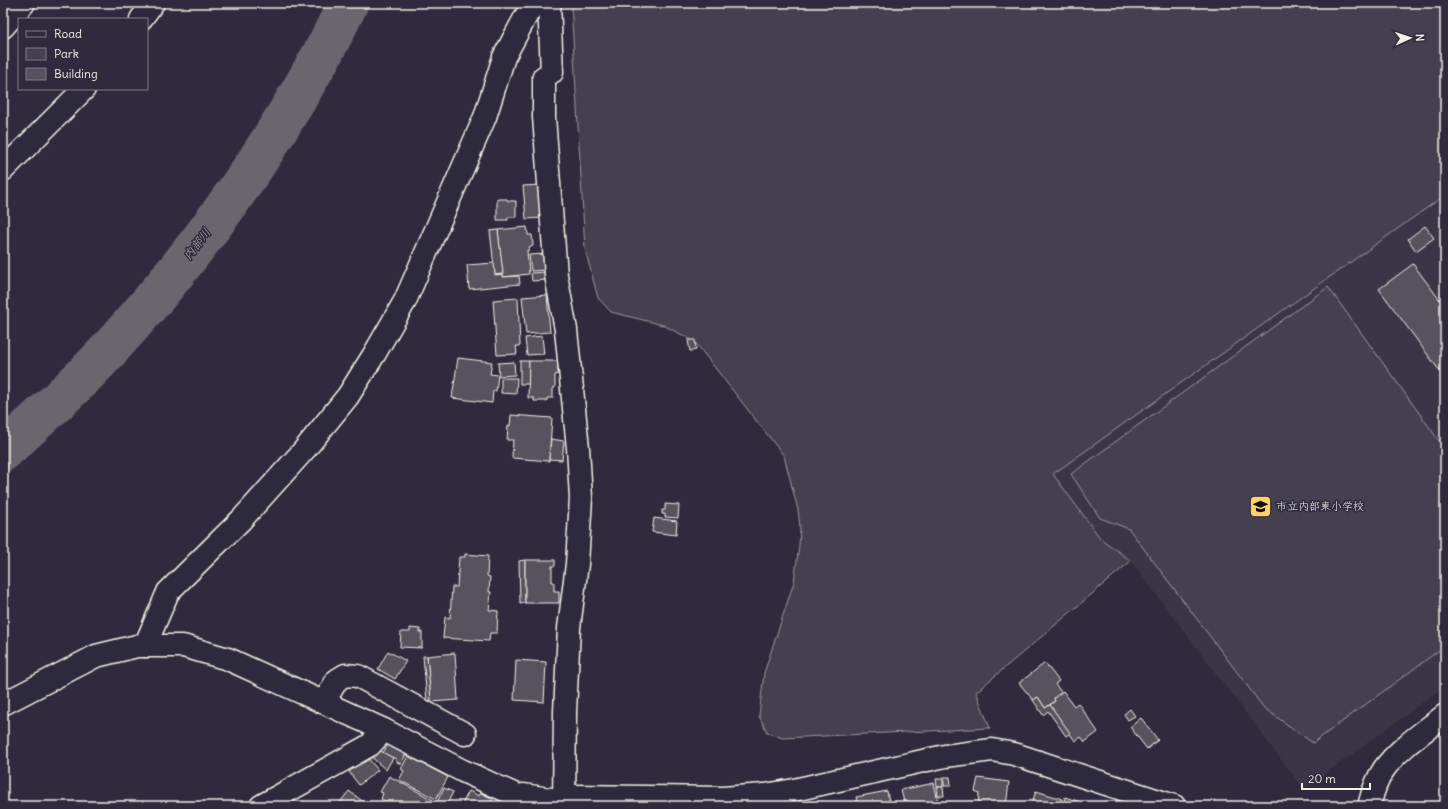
<svg xmlns="http://www.w3.org/2000/svg" width="1448" height="809" font-family="Delius,'Klee One',sans-serif">
	<rect width="100%" height="100%" fill="#2f2a3d"/>
	<filter id="ink" filterUnits="userSpaceOnUse"><feTurbulence type="fractalNoise" baseFrequency=".025" numOctaves="2"/><feDisplacementMap in="SourceGraphic" scale="8" xChannelSelector="R" yChannelSelector="G"/><feConvolveMatrix kernelMatrix="1 2 1 2 8 2 1 2 1" color-interpolation-filters="sRGB"/></filter>
	<g filter="url(#ink)">
		<polygon fill="#3b3647" points="1445,195 1445,686 1304,790 1131,561 1100,538 1052,474"/>
		<g fill="#454050" stroke="#9c989c">
			<polygon points="571,3 1445,3 1445,195 1053,474 1100,538 1131,561 976,692 990,728 782,738 767,732 759,716 764,673 794,582 799,546 800,528 798,510 784,456 694,341 663,325 611,312 598,298 585,249"/>
			<polygon points="1328,287 1445,449 1445,646 1313,743 1264,708 1129,529 1100,518 1071,474"/>
		</g>
		<g fill="none" stroke-linecap="round" stroke-linejoin="round">
			<path stroke="#6a6670" stroke-width="41" d="M3,451C38,419 74,388 106,353C187,265 258,169 316,65C328,45 338,24 348,3"/>
		</g>
		<g fill="#56525f" stroke="#f4f1e8">
			<polygon points="540,185 542,218 526,219 523,186"/>
			<polygon points="497,199 507,199 508,201 516,201 516,217 508,217 508,220 497,220"/>
			<polygon points="1425,226 1434,238 1416,251 1408,239"/>
			<polygon points="527,227 528,235 532,235 533,246 529,247 529,250 527,250 529,274 503,277 498,230"/>
			<polygon points="498,230 503,274 495,275 490,231"/>
			<polygon points="545,254 546,270 531,271 529,255"/>
			<polygon points="494,263 495,275 503,274 503,277 519,276 520,284 469,289 467,265"/>
			<polygon points="1413,264 1445,307 1445,378 1379,289"/>
			<polygon points="546,272 547,280 532,281 531,273"/>
			<polygon points="547,295 550,332 526,334 522,297"/>
			<polygon points="518,298 520,346 516,346 517,354 497,355 493,300"/>
			<polygon points="542,336 544,354 527,355 525,338"/>
			<polygon points="688,340 695,340 696,350 690,351"/>
			<polygon points="458,358 492,362 490,374 498,375 496,391 493,391 492,403 452,398"/>
			<rect x="520" y="361" width="9" height="23"/>
			<polygon points="529,361 558,361 558,374 555,375 555,388 553,388 553,398 547,398 547,401 534,401 534,398 528,398"/>
			<polygon points="514,362 515,375 499,376 498,363"/>
			<polygon points="501,378 517,378 516,394 501,393"/>
			<polygon points="511,415 552,418 549,461 512,458 513,440 507,440 508,425 510,426"/>
			<polygon points="551,439 564,441 562,460 549,459"/>
			<polygon points="665,504 679,505 678,518 665,517 665,514 662,514 662,510 665,510"/>
			<polygon points="654,518 677,521 676,535 652,532"/>
			<polygon points="465,554 488,556 487,576 490,577 489,592 491,592 489,610 498,611 497,633 490,633 489,641 443,638 445,617 450,618 452,587 457,587 459,557 465,557"/>
			<polygon points="525,560 525,603 520,604 519,561"/>
			<polygon points="525,560 555,560 555,566 552,566 552,582 554,582 554,591 559,591 559,603 525,603"/>
			<polygon points="410,628 420,629 420,633 422,632 422,648 400,647 401,632 410,632"/>
			<polygon points="388,651 406,661 395,679 378,669"/>
			<polygon points="455,653 458,700 431,702 427,656"/>
			<polygon points="423,656 427,656 431,701 427,701"/>
			<polygon points="516,660 546,662 544,702 514,700"/>
			<polygon points="1045,663 1059,681 1055,684 1062,693 1054,698 1055,701 1045,708 1038,697 1033,700 1019,683"/>
			<polygon points="1063,691 1074,706 1078,703 1098,732 1085,742 1081,737 1075,741 1050,705 1055,701 1054,698"/>
			<polygon points="1038,697 1045,708 1050,705 1070,733 1066,736 1048,711 1043,715 1033,700"/>
			<polygon points="1130,709 1135,716 1128,720 1124,714"/>
			<polygon points="1141,718 1158,740 1147,749 1130,727"/>
			<polygon points="389,742 407,752 401,764 395,761 396,759 383,753"/>
			<polygon points="379,750 393,758 386,770 369,755"/>
			<polygon points="408,756 448,777 436,799 399,780 404,771 401,769"/>
			<polygon points="367,757 378,770 359,785 349,772"/>
			<polygon points="389,776 433,800 430,806 391,806 392,804 381,799 383,793 380,792"/>
			<polygon points="944,777 950,777 951,786 944,786"/>
			<polygon points="978,778 1009,782 1006,806 978,806 979,793 975,791"/>
			<polygon points="936,779 943,779 943,787 937,787"/>
			<polygon points="934,783 939,806 909,806 908,801 904,802 901,790"/>
			<polygon points="937,787 943,787 944,796 938,796"/>
			<polygon points="444,788 453,792 446,806 435,806"/>
			<polygon points="349,791 369,806 337,806"/>
			<polygon points="469,791 479,796 481,793 493,799 491,802 495,804 494,806 461,806"/>
			<polygon points="887,791 890,806 858,806 856,797"/>
			<polygon points="1036,791 1062,799 1060,806 1031,806"/>
			<polygon points="1065,797 1083,803 1082,806 1076,806 1064,802"/>
		</g>
		<g fill="none" stroke-linecap="round" stroke-linejoin="round">
			<defs>
				<g id="minor">
					<polyline points="549,3 552,72 544,77 544,117 556,275 566,330 578,448 581,498 577,564 569,628 565,712 564,806"/>
					<polyline points="141,19 153,3"/>
					<polyline points="3,170 84,89"/>
					<polyline points="145,646 168,592 242,519 305,449 348,396 375,353 405,301 485,117 504,57 533,3"/>
					<polyline points="324,702 337,680 345,675 358,676 465,734"/>
					<polyline points="3,704 96,656 137,646 183,646 228,659 384,730 463,771 518,796 523,795 564,801 574,796 722,798 765,795 794,790 945,756 992,750 1014,754 1174,806"/>
					<polyline points="261,806 370,745 384,730"/>
					<path d="M1369,806C1372,794 1377,779 1384,769C1400,747 1424,732 1445,715"/>
				</g>
				<polyline id="secondary" points="3,27 24,3"/>
			</defs>
			<use href="#minor" stroke="#f4f1e8" stroke-width="25"/>
			<use href="#secondary" stroke="#f4f1e8" stroke-width="25"/>
			<use href="#minor" stroke="#2f2a3d" stroke-width="22"/>
			<use href="#secondary" stroke="#2f2a3d" stroke-width="22"/>
		</g>
	</g>
	<defs>
		<symbol id="school-square" viewBox="-11 -11 22 22"><rect x="-9" y="-9" width="18" height="18" rx="4" fill="#ffd166" stroke="#2f2a3d"/><path d="M0-5L7-2L0 1L-7-2ZM-4 1L0 2.5L4 1V4Q0 6-4 4Z" fill="#111"/></symbol>
	</defs>
	<g fill-rule="evenodd">
		<use href="#school-square" x="1248" y="494" width="25" height="25"/>
	</g>
	<g text-anchor="middle" stroke-width="3" stroke-linejoin="round" paint-order="stroke">
		<g font-size="11" fill="#f4f1e8" stroke="#2f2a3d" text-anchor="start">
			<text x="1276" y="510">市立内部東小学校</text>
		</g>
		<g font-size="12" font-style="italic" fill="#b6b2b2" stroke="#2f2a3d">
			<text transform="translate(197 244) rotate(-52)" y="4">内部川</text>
		</g>
	</g>
	<rect width="1448" height="809" fill="none" stroke="#2f2a3d" stroke-width="16"/>
	<rect x="8" y="8" width="1432" height="793" fill="none" stroke="#f4f1e8" stroke-width="1.5" filter="url(#ink)"/>
	<rect x="18" y="18" width="130" height="72" fill="#2f2a3d" stroke="#7e7a81"/>
	<rect x="26" y="31" width="20" height="6" fill="#2f2a3d" stroke="#7e7a81"/>
	<text x="54" y="38" font-size="12" fill="#f4f1e8">Road</text>
	<rect x="26" y="48" width="20" height="12" fill="#454050" stroke="#7e7a81"/>
	<text x="54" y="58" font-size="12" fill="#f4f1e8">Park</text>
	<rect x="26" y="68" width="20" height="12" fill="#56525f" stroke="#7e7a81"/>
	<text x="54" y="78" font-size="12" fill="#f4f1e8">Building</text>
	<g transform="translate(1410 38) rotate(87)" stroke="#2f2a3d" stroke-width="3" paint-order="stroke">
	<path d="M0-3L7 15L0 10L-7 15Z" fill="#f4f1e8"/>
	<text y="-6" font-size="11" font-weight="bold" text-anchor="middle" fill="#f4f1e8">N</text>
	</g>
	<path d="M1302 783v6h68v-6" fill="none" stroke="#f4f1e8" stroke-width="2"/>
	<text x="1308" y="783" font-size="12" fill="#f4f1e8" stroke="#2f2a3d" stroke-width="3" paint-order="stroke">20 m</text>
</svg>
